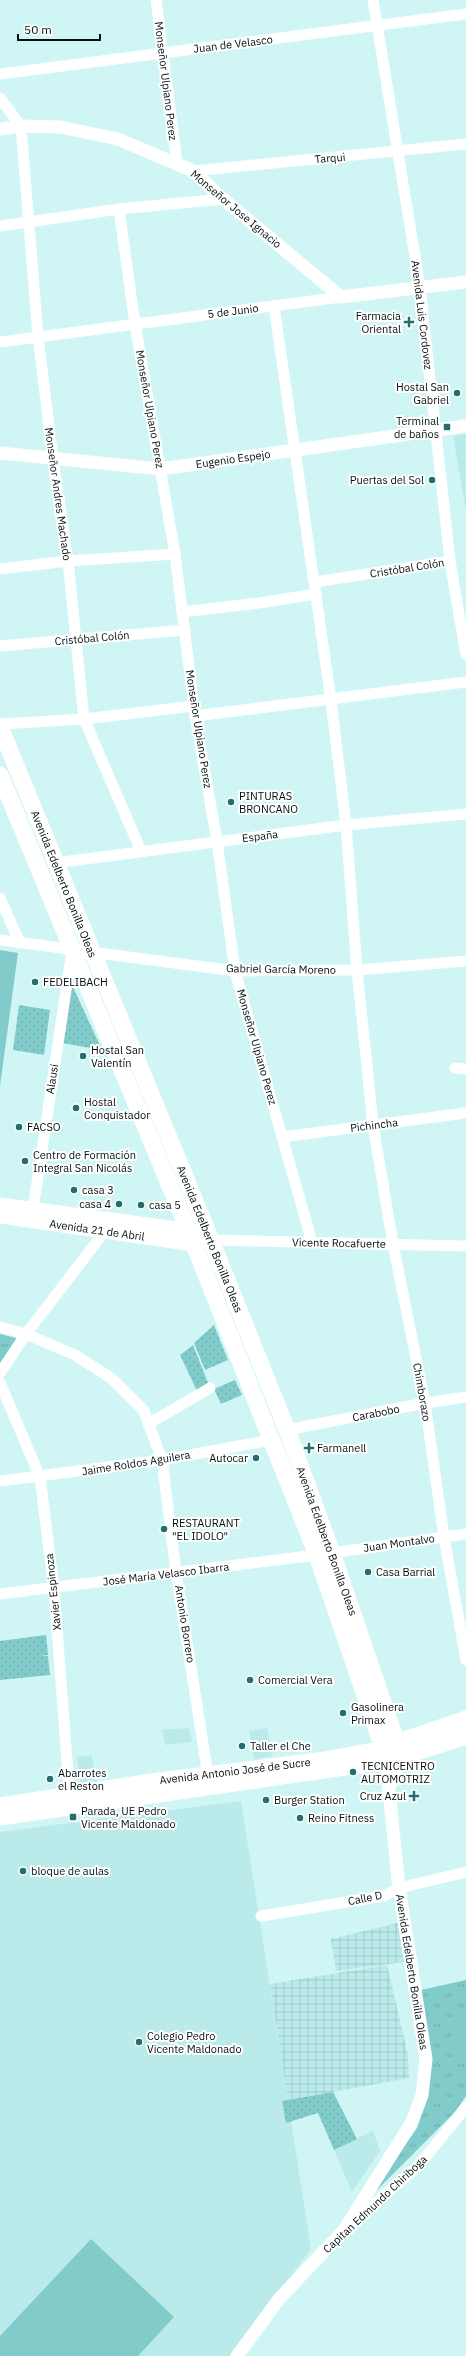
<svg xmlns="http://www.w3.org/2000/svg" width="466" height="2356" font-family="'IBM Plex Sans',sans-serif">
	<defs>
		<pattern id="industrial-grid" width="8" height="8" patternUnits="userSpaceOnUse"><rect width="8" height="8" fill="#baebea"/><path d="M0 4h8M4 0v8" fill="none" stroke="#9ec8c8"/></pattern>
		<pattern id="grass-dots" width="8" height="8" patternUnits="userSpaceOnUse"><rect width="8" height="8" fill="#81cccb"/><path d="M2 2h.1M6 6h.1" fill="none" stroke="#6eaead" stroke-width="1.8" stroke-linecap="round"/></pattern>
		<pattern id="park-tufts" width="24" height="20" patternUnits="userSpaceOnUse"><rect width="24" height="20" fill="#81cccb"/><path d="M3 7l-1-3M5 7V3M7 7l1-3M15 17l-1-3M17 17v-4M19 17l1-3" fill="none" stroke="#6eaead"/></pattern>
	</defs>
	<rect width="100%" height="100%" fill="#cff6f5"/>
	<g fill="#baebea">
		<polygon points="466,434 466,511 453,436"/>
		<polygon points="189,1728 192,1742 165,1745 162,1730"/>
		<polygon points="267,1728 272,1756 254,1759 249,1731"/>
		<polygon points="92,1755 96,1781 80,1783 77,1757"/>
		<polygon points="241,1801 311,2249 232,2356 0,2356 0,1832"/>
		<polygon points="373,2131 380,2151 352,2192 334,2150"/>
	</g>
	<g fill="url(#industrial-grid)">
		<polygon points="398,1923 404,1962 336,1971 331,1939"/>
		<polygon points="387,1965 408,2055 409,2078 288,2100 270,1984"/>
	</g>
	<g fill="url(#grass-dots)">
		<polygon points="69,987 73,987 102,1050 62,1043"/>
		<polygon points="19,1005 50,1010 44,1055 13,1050"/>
		<polygon points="214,1325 228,1360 205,1370 194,1343"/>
		<polygon points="193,1345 210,1388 198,1393 180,1355"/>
		<polygon points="235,1380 242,1395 221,1404 214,1389"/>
		<polygon points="46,1635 48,1655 40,1656 48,1656 50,1675 0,1680 0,1641"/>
		<polygon points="333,2092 357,2139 334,2150 318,2113 286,2123 282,2101"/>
	</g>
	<g fill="url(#park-tufts)">
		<polygon points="0,1334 16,1338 17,1341 0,1364"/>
		<polygon points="466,1980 466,2096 455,2112 367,2200 417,2128 426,2096 421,1990"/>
	</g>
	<g fill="#81cccb">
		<polygon points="0,950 18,953 0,1086"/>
		<polygon points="464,2008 466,2009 466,2060 445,2050"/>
		<polygon points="91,2239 174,2317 138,2356 0,2356 0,2336"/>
	</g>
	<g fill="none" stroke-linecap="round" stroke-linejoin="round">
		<g stroke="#fff" stroke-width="11">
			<polyline points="156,0 177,163"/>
			<polyline points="373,0 420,287 450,561 466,655"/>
			<polyline points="0,74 466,14"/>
			<polyline points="0,98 21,126 38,336 53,460 68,561 84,719 141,851"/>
			<polyline points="193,171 466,144"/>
			<polyline points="119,209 135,324 175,554 195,716 217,841 235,971 312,1242"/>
			<polyline points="0,226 119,209 223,199"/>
			<polyline points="274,306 331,700 346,825 357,970 373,1125 393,1244 425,1403 444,1537 466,1660"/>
			<polyline points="0,342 341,297"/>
			<polyline points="0,569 68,561 175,554"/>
			<polyline points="315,582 450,561"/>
			<polyline points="182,612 259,603 316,594"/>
			<polyline points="0,646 185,630"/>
			<polyline points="195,716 466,682"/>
			<polyline points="0,724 84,719 194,706"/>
			<polyline points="55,863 346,825 466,814"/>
			<polyline points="0,898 20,943"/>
			<polyline points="0,940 235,971 357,970 466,961"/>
			<polyline points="455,1068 466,1069"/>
			<polyline points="282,1137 466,1113"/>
			<polyline points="32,1216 72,951"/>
			<polyline points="211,1240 466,1246"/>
			<polyline points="0,1327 26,1334 75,1355 111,1378 144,1411 162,1460 176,1572 209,1782"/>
			<polyline points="0,1373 26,1334 105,1231 106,1226"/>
			<polyline points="0,1383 40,1477 54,1589 70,1801"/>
			<polyline points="148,1424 210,1388"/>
			<polyline points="287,1430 425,1403 466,1397"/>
			<polyline points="0,1481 162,1460 271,1440"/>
			<polyline points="0,1594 317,1555 466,1534"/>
			<polyline points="261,1916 384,1896 399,1888 466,1872"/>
			<polyline points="349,2226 419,2165 466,2107"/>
		</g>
		<g stroke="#fff" stroke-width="13">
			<polyline points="0,129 21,126 60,127 118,139 193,171 223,199 341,297 466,282"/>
			<polyline points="0,453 161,469 466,426"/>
			<polyline points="389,1788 402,1758"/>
			<polyline points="237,2356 279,2299 344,2230 412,2122 422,2095 426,2059 399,1888 386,1762"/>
		</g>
		<g stroke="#fff" stroke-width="15">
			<polyline points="0,1205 177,1229 211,1240"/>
			<polyline points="0,1216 194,1244 204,1242"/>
			<polyline points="0,1805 151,1781 325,1759 383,1748"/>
			<polyline points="0,1818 386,1762"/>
		</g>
		<g stroke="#fff" stroke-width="17">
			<polyline points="0,727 211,1240 287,1430 332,1553 402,1758"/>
			<polyline points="0,775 189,1232 317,1555 383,1748 386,1762 466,1736"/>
			<polyline points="387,1746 466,1719"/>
		</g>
	</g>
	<g fill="#236e6e" stroke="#fff" stroke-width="1.5">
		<path d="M407 316h4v4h4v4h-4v4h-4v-4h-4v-4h4z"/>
		<circle cx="457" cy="393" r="4"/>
		<rect x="443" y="423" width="8" height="8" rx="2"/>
		<circle cx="432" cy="480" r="4"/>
		<circle cx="231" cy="802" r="4"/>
		<circle cx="35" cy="982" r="4"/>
		<circle cx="83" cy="1056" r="4"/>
		<circle cx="76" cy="1108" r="4"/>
		<circle cx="19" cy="1127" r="4"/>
		<circle cx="25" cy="1161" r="4"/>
		<circle cx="74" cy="1190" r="4"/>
		<circle cx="119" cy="1204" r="4"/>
		<circle cx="141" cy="1205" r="4"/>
		<path d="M307 1442h4v4h4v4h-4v4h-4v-4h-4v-4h4z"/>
		<circle cx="256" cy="1458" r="4"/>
		<circle cx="164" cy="1529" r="4"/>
		<circle cx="368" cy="1572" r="4"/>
		<circle cx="250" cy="1680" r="4"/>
		<circle cx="343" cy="1713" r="4"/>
		<circle cx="242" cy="1746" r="4"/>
		<circle cx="353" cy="1772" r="4"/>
		<circle cx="50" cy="1779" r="4"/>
		<path d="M412 1790h4v4h4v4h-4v4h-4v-4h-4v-4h4z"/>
		<circle cx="266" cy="1800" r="4"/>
		<rect x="69" y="1813" width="8" height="8" rx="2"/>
		<circle cx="300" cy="1818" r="4"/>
		<circle cx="23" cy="1871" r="4"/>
		<circle cx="139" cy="2042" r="4"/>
	</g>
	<g text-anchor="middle" stroke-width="4" stroke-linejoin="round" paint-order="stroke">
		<g font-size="11" fill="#030f0e" stroke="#fff">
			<text transform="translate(233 44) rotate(-7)" y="4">Juan de Velasco</text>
			<text transform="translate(166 81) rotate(83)" y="4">Monseñor Ulpiano Perez</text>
			<text transform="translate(330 158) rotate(-5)" y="4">Tarqui</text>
			<text transform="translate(236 209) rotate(40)" y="4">Monseñor Jose Ignacio</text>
			<text transform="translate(233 311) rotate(-7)" y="4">5 de Junio</text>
			<text transform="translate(422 315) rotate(83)" y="4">Avenida Luis Cordovez</text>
			<text transform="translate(150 409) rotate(80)" y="4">Monseñor Ulpiano Perez</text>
			<text transform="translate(233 459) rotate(-8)" y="4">Eugenio Espejo</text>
			<text transform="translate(58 494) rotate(82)" y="4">Monseñor Andres Machado</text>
			<text transform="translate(407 568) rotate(-9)" y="4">Cristóbal Colón</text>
			<text transform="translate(92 638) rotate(-5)" y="4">Cristóbal Colón</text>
			<text transform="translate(199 729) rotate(81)" y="4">Monseñor Ulpiano Perez</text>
			<text transform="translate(260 836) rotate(-7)" y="4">España</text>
			<text transform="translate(64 884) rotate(68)" y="4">Avenida Edelberto Bonilla Oleas</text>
			<text transform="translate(281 969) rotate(1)" y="4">Gabriel García Moreno</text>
			<text transform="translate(257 1047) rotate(74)" y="4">Monseñor Ulpiano Perez</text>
			<text transform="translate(52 1079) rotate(-81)" y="4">Alausí</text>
			<text transform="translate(374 1125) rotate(-7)" y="4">Pichincha</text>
			<text transform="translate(97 1230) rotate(8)" y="4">Avenida 21 de Abril</text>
			<text transform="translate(210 1239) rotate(68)" y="4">Avenida Edelberto Bonilla Oleas</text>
			<text transform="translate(339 1243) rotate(1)" y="4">Vicente Rocafuerte</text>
			<text transform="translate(422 1392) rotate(80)" y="4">Chimborazo</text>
			<text transform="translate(376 1413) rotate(-11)" y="4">Carabobo</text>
			<text transform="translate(136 1463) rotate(-9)" y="4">Jaime Roldos Aguilera</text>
			<text transform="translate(327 1541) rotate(70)" y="4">Avenida Edelberto Bonilla Oleas</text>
			<text transform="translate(399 1543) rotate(-8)" y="4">Juan Montalvo</text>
			<text transform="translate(166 1574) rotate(-7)" y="4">José María Velasco Ibarra</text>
			<text transform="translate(53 1592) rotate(-96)" y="4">Xavier Espinoza</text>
			<text transform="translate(185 1624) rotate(81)" y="4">Antonio Borrero</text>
			<text transform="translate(235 1771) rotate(-7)" y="4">Avenida Antonio José de Sucre</text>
			<text transform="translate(365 1898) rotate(-11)" y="4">Calle D</text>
			<text transform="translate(412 1972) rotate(81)" y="4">Avenida Edelberto Bonilla Oleas</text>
			<text transform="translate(375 2204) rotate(-43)" y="4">Capitan Edmundo Chiriboga</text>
		</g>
		<g font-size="11" fill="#030f0e" stroke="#fff" text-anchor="start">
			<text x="401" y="320" text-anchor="end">Farmacia<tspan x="401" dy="13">Oriental</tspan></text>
			<text x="449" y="391" text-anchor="end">Hostal San<tspan x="449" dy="13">Gabriel</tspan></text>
			<text x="439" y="425" text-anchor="end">Terminal<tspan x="439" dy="13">de baños</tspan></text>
			<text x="424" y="484" text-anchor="end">Puertas del Sol</text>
			<text x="239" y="800">PINTURAS<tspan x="239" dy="13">BRONCANO</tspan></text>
			<text x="43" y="986">FEDELIBACH</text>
			<text x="91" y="1054">Hostal San<tspan x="91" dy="13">Valentín</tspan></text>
			<text x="84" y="1106">Hostal<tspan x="84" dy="13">Conquistador</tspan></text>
			<text x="27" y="1131">FACSO</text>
			<text x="33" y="1159">Centro de Formación<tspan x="33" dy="13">Integral San Nicolás</tspan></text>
			<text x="82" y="1194">casa 3</text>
			<text x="111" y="1208" text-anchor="end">casa 4</text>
			<text x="149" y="1209">casa 5</text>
			<text x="317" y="1452">Farmanell</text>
			<text x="248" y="1462" text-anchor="end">Autocar</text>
			<text x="172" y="1527">RESTAURANT<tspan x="172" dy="13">"EL IDOLO"</tspan></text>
			<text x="376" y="1576">Casa Barrial</text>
			<text x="258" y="1684">Comercial Vera</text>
			<text x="351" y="1711">Gasolinera<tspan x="351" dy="13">Primax</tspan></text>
			<text x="250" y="1750">Taller el Che</text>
			<text x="361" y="1770">TECNICENTRO<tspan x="361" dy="13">AUTOMOTRIZ</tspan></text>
			<text x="58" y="1777">Abarrotes<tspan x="58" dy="13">el Reston</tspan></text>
			<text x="406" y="1800" text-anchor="end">Cruz Azul</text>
			<text x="274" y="1804">Burger Station</text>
			<text x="81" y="1815">Parada, UE Pedro<tspan x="81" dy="13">Vicente Maldonado</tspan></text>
			<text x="308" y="1822">Reino Fitness</text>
			<text x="31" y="1875">bloque de aulas</text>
			<text x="147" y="2040">Colegio Pedro<tspan x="147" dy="13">Vicente Maldonado</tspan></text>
		</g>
	</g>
	<path d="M18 34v6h82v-6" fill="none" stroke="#030f0e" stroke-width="2"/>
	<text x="24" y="34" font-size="12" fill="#030f0e" stroke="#ffffff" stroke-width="3" paint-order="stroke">50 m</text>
</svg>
